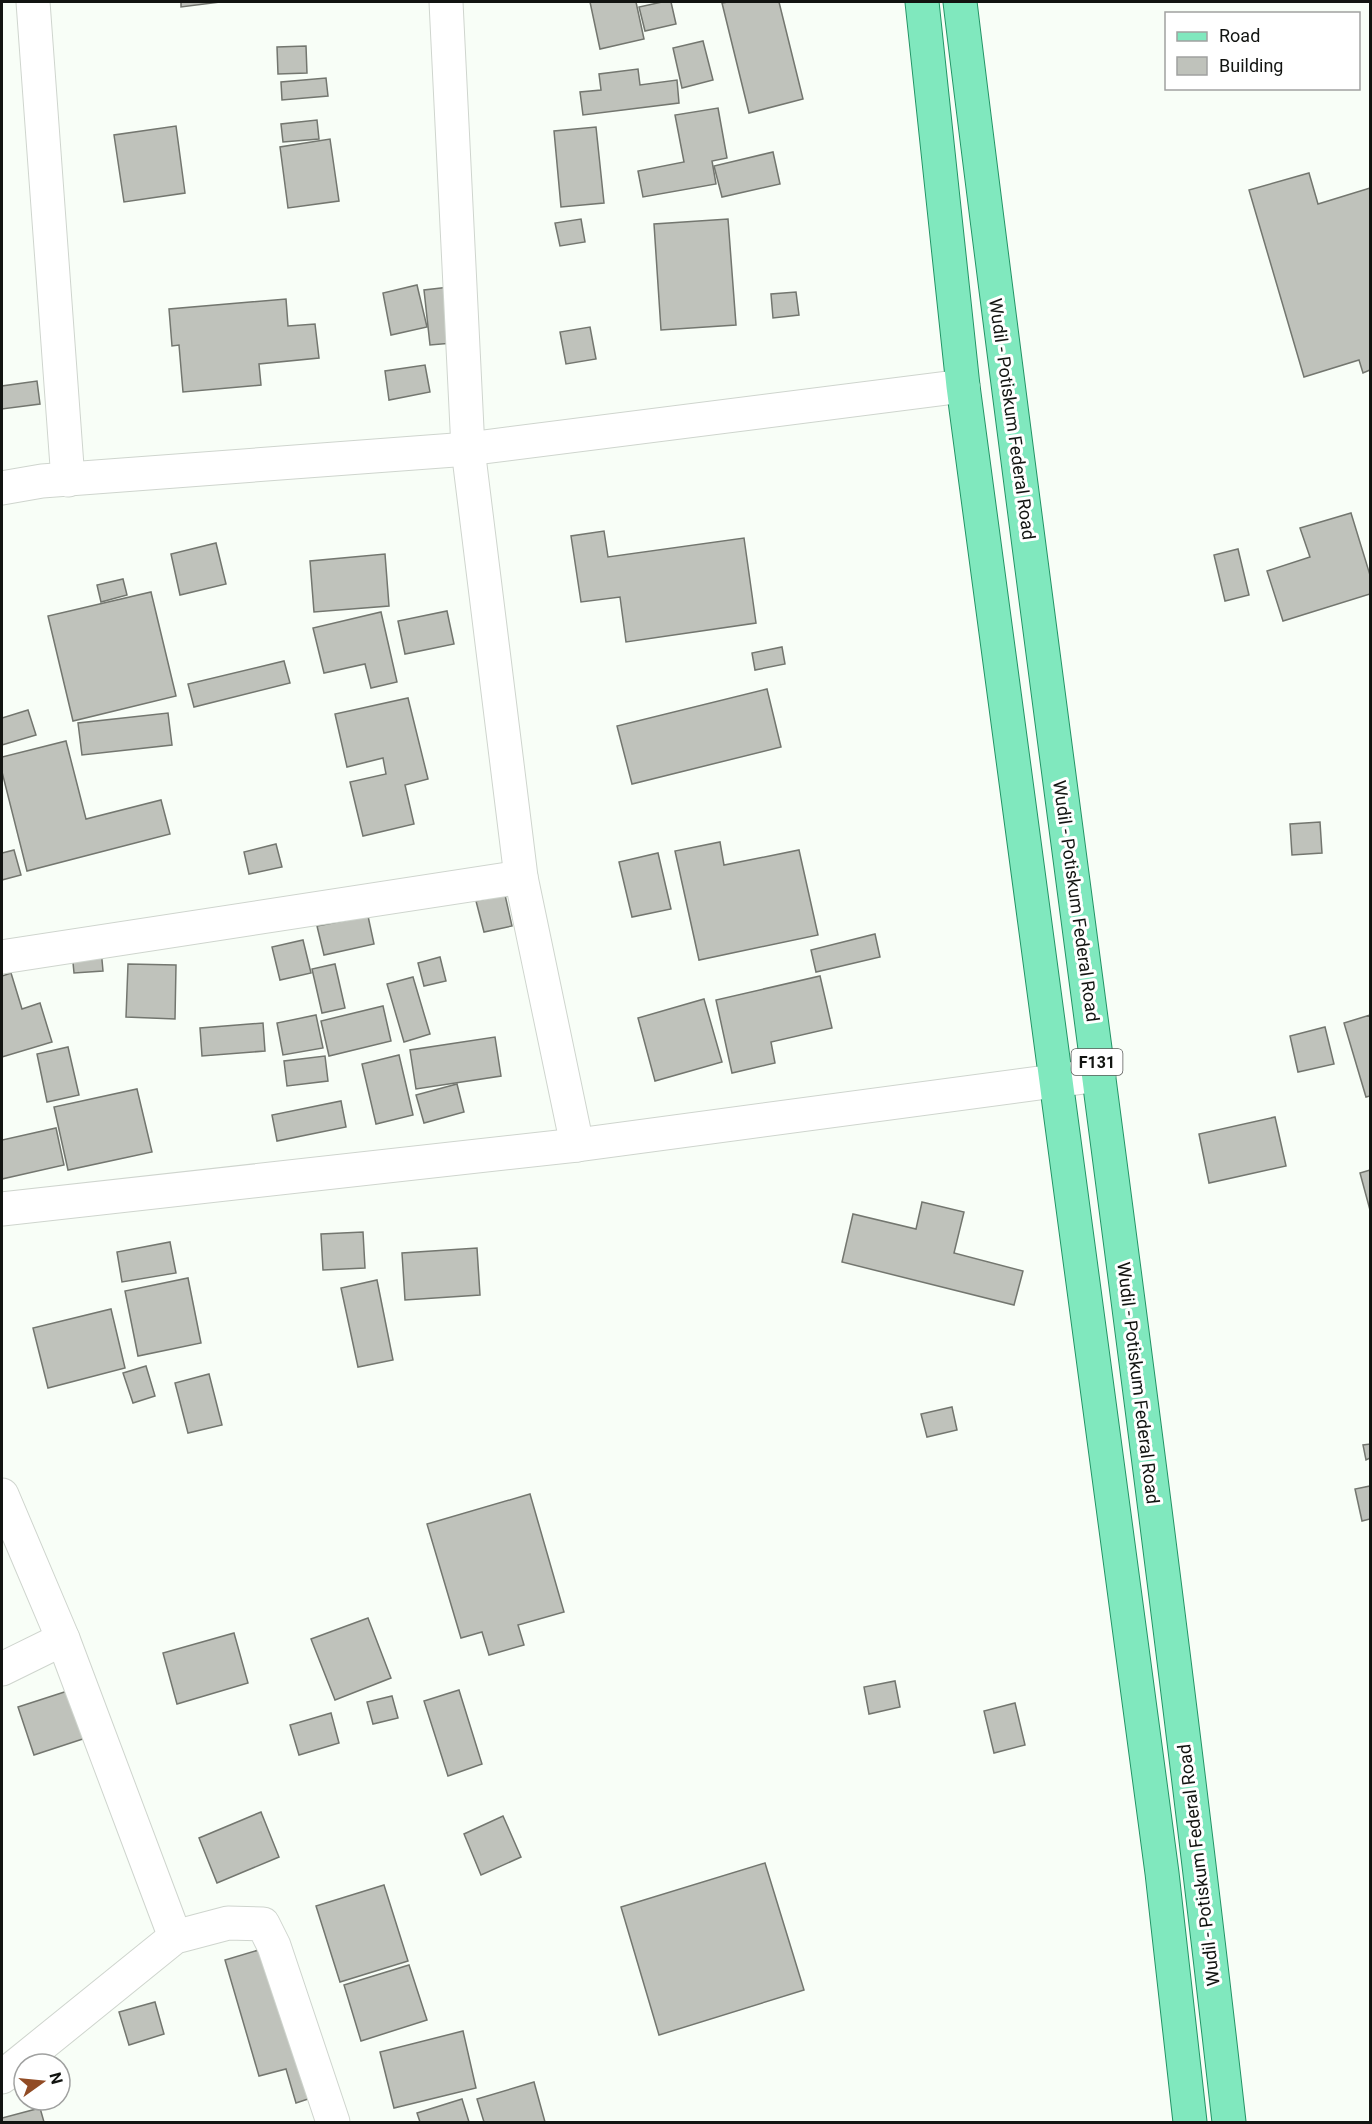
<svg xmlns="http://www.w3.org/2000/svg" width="1372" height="2124" font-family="Roboto,sans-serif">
	<rect width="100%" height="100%" fill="#f8fef7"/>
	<g fill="#bfc2bb" stroke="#73766f" stroke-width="1.5">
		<polygon points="181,2 220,2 181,7"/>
		<polygon points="590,2 636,2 644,39 600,49"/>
		<polygon points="662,2 671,2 676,24 645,31 639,7"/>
		<polygon points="728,2 779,2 803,99 749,113 722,3"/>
		<polygon points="703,41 713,80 682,88 673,48"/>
		<polygon points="306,46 307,73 278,74 277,47"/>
		<polygon points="638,69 640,85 677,80 679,103 583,115 580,92 601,90 599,74"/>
		<polygon points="326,78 328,96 282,100 281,82"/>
		<polygon points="718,108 727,158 712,161 716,184 643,197 638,171 684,162 675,115"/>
		<polygon points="317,120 319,139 283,142 281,124"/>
		<polygon points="176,126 185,193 124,202 114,135"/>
		<polygon points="596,127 604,203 561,207 554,131"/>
		<polygon points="330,139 339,201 288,208 280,147"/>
		<polygon points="773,152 780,184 722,197 714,166"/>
		<polygon points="1309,173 1318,204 1370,188 1370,370 1363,373 1359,360 1304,377 1249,190"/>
		<polygon points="581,219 585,242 560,246 555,223"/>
		<polygon points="728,219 736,325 661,330 654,224"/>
		<polygon points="417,285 427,327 391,335 383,293"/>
		<polygon points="458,286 464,342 430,345 424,290"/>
		<polygon points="796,292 799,315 773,318 771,294"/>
		<polygon points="286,299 288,326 315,324 319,358 259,364 261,385 183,392 179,345 172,346 169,309"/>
		<polygon points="590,327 596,359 566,364 560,332"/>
		<polygon points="425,365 430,392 389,400 385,371"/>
		<polygon points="37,381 40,404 2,409 2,386"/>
		<polygon points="1351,513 1370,575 1370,594 1283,621 1267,571 1310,557 1300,528"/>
		<polygon points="604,531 608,557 744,538 756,623 626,642 620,597 581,602 571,536"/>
		<polygon points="216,543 226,584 180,595 171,554"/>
		<polygon points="1238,549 1249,595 1225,601 1214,555"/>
		<polygon points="385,554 389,606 314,612 310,561"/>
		<polygon points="123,579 127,595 101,602 97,585"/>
		<polygon points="151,592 176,696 73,721 48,616"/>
		<polygon points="447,611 454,644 405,654 398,621"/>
		<polygon points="381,612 397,682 371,688 365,664 324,673 313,628"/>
		<polygon points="782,647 785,664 755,670 752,653"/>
		<polygon points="284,661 290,683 194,707 188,684"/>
		<polygon points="767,689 781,747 632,784 617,726"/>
		<polygon points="408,698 428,779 405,785 414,824 363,836 350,782 386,774 383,758 347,767 335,714"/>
		<polygon points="28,710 36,735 2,745 2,718"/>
		<polygon points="168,713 172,745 82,755 78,723"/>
		<polygon points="66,741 86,819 161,800 170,834 27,871 2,772 2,757"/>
		<polygon points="1320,822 1322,853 1292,855 1290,824"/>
		<polygon points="720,842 724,865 799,850 818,935 699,960 675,851"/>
		<polygon points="276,844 282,867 249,874 244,852"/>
		<polygon points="14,850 21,875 2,880 2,853"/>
		<polygon points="658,853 671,909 632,917 619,862"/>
		<polygon points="505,895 512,926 484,932 476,901"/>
		<polygon points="368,916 374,944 324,955 317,926"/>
		<polygon points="875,934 880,957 816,972 811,950"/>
		<polygon points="303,940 311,973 280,980 272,947"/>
		<polygon points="101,949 103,971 74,973 72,952"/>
		<polygon points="440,957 446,981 424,986 418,963"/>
		<polygon points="128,964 176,965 175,1019 126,1017"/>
		<polygon points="335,964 345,1008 322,1013 312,969"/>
		<polygon points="11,973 22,1009 40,1003 52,1042 2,1057 2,976"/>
		<polygon points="820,976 832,1028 771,1042 775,1063 732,1073 716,1000"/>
		<polygon points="413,977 430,1034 404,1042 387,984"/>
		<polygon points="704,999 722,1062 655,1081 638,1018"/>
		<polygon points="383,1006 391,1041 329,1056 321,1021"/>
		<polygon points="316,1015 323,1048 283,1055 277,1023"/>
		<polygon points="1370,1015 1370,1096 1366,1097 1344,1023"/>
		<polygon points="263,1023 265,1051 202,1056 200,1028"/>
		<polygon points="1325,1027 1334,1064 1298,1072 1290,1036"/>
		<polygon points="495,1037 501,1076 416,1089 410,1050"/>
		<polygon points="68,1047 79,1095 47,1102 37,1054"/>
		<polygon points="399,1055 413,1115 376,1124 362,1064"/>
		<polygon points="325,1056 328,1081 287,1086 284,1061"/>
		<polygon points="457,1084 464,1112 424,1123 416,1095"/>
		<polygon points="137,1089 152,1152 68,1170 54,1107"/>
		<polygon points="341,1101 346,1127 277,1141 272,1115"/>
		<polygon points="1275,1117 1286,1166 1209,1183 1199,1134"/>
		<polygon points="56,1128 64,1165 2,1179 2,1140"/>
		<polygon points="1370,1170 1370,1210 1360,1173"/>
		<polygon points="922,1202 964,1212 954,1253 1023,1271 1014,1305 842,1262 853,1214 916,1229"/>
		<polygon points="363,1232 365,1268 323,1270 321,1234"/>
		<polygon points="170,1242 176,1273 122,1282 117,1252"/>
		<polygon points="477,1248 480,1295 405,1300 402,1253"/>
		<polygon points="188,1278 201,1343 138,1356 125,1291"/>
		<polygon points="377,1280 393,1360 358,1367 341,1288"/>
		<polygon points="111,1309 125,1368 48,1388 33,1328"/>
		<polygon points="146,1366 155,1396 133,1403 123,1373"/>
		<polygon points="209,1374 222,1425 188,1433 175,1383"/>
		<polygon points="952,1407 957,1430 927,1437 921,1414"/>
		<polygon points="1370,1444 1370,1458 1366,1460 1363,1445"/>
		<polygon points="1370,1486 1370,1519 1362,1521 1355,1489"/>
		<polygon points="530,1494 564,1612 518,1625 524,1645 489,1655 482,1632 461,1638 427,1524"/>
		<polygon points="368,1618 391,1678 335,1700 311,1639"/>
		<polygon points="234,1633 248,1683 177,1704 163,1653"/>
		<polygon points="895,1681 900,1707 869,1714 864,1687"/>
		<polygon points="83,1686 98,1734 34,1755 18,1707"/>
		<polygon points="459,1690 482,1764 448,1776 424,1701"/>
		<polygon points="392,1696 398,1718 373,1724 367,1702"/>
		<polygon points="1015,1703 1025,1745 994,1753 984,1711"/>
		<polygon points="331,1713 339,1743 299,1755 290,1725"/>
		<polygon points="261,1812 279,1857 217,1883 199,1838"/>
		<polygon points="503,1816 521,1857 481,1875 464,1834"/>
		<polygon points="765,1863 804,1990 659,2035 621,1907"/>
		<polygon points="384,1885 408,1961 340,1982 316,1906"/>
		<polygon points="272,1946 317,2096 296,2103 286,2069 259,2076 225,1960"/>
		<polygon points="409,1965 427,2020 361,2041 344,1985"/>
		<polygon points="155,2002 164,2034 129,2045 119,2012"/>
		<polygon points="463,2031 476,2088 394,2108 380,2052"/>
		<polygon points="534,2082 545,2122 484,2122 477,2099"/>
		<polygon points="462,2099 469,2122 420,2122 417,2113"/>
		<polygon points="40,2108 44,2122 2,2122 2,2118"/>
	</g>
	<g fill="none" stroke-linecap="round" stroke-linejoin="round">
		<defs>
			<g id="minor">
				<polyline points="33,2 68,480"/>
				<polyline points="446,2 468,449 521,877 577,1145"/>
				<polyline points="2,488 42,481 468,449 963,386"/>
				<polyline points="2,957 521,877"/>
				<polyline points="2,1209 577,1145 1099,1075"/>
				<polyline points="2,1495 63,1639 175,1937"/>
				<polyline points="2,1669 63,1639"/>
				<polyline points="2,2077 175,1937 228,1923 263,1924 274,1946 333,2122"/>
			</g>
			<g id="major">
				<polyline points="922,2 963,386 1162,1873 1190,2122"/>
				<path d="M960,2C1046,709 1149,1414 1229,2122"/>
			</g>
		</defs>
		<use href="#minor" stroke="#cfd5ce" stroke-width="35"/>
		<use href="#major" stroke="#239466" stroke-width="35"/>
		<use href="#minor" stroke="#fff" stroke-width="33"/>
		<use href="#major" stroke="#80e8be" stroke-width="33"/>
	</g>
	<g text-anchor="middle" stroke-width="6" stroke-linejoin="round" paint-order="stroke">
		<rect fill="#fff" stroke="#595a58" stroke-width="1.5" x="1071.5" y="1049" width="51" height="26" rx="4.5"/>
		<g font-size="16" font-weight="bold" fill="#121411">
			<text x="1097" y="1068">F131</text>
		</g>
		<g font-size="18" fill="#121411" stroke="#fff">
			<text transform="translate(1012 419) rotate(82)" y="6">Wudil - Potiskum Federal Road</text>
			<text transform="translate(1076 901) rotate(82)" y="6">Wudil - Potiskum Federal Road</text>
			<text transform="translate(1138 1383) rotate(83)" y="6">Wudil - Potiskum Federal Road</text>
			<text transform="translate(1199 1865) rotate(-97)" y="6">Wudil - Potiskum Federal Road</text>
		</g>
	</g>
	<rect width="1372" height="2124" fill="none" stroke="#121411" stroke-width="6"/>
	<rect x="1165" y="12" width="195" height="78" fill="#ffffff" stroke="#a0a1a0" stroke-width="1.5"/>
	<rect x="1177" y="32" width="30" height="9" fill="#80e8be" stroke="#a0a1a0" stroke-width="1.5"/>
	<text x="1219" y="42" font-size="18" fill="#121411">Road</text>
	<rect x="1177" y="57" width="30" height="18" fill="#bfc2bb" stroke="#a0a1a0" stroke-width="1.5"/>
	<text x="1219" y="72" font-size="18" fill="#121411">Building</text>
	<g transform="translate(42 2082) rotate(75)"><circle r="28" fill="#ffffff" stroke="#a0a1a0" stroke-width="1.5"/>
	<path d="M0-4.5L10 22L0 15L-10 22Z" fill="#914b24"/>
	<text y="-9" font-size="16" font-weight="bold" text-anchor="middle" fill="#121411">N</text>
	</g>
</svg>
